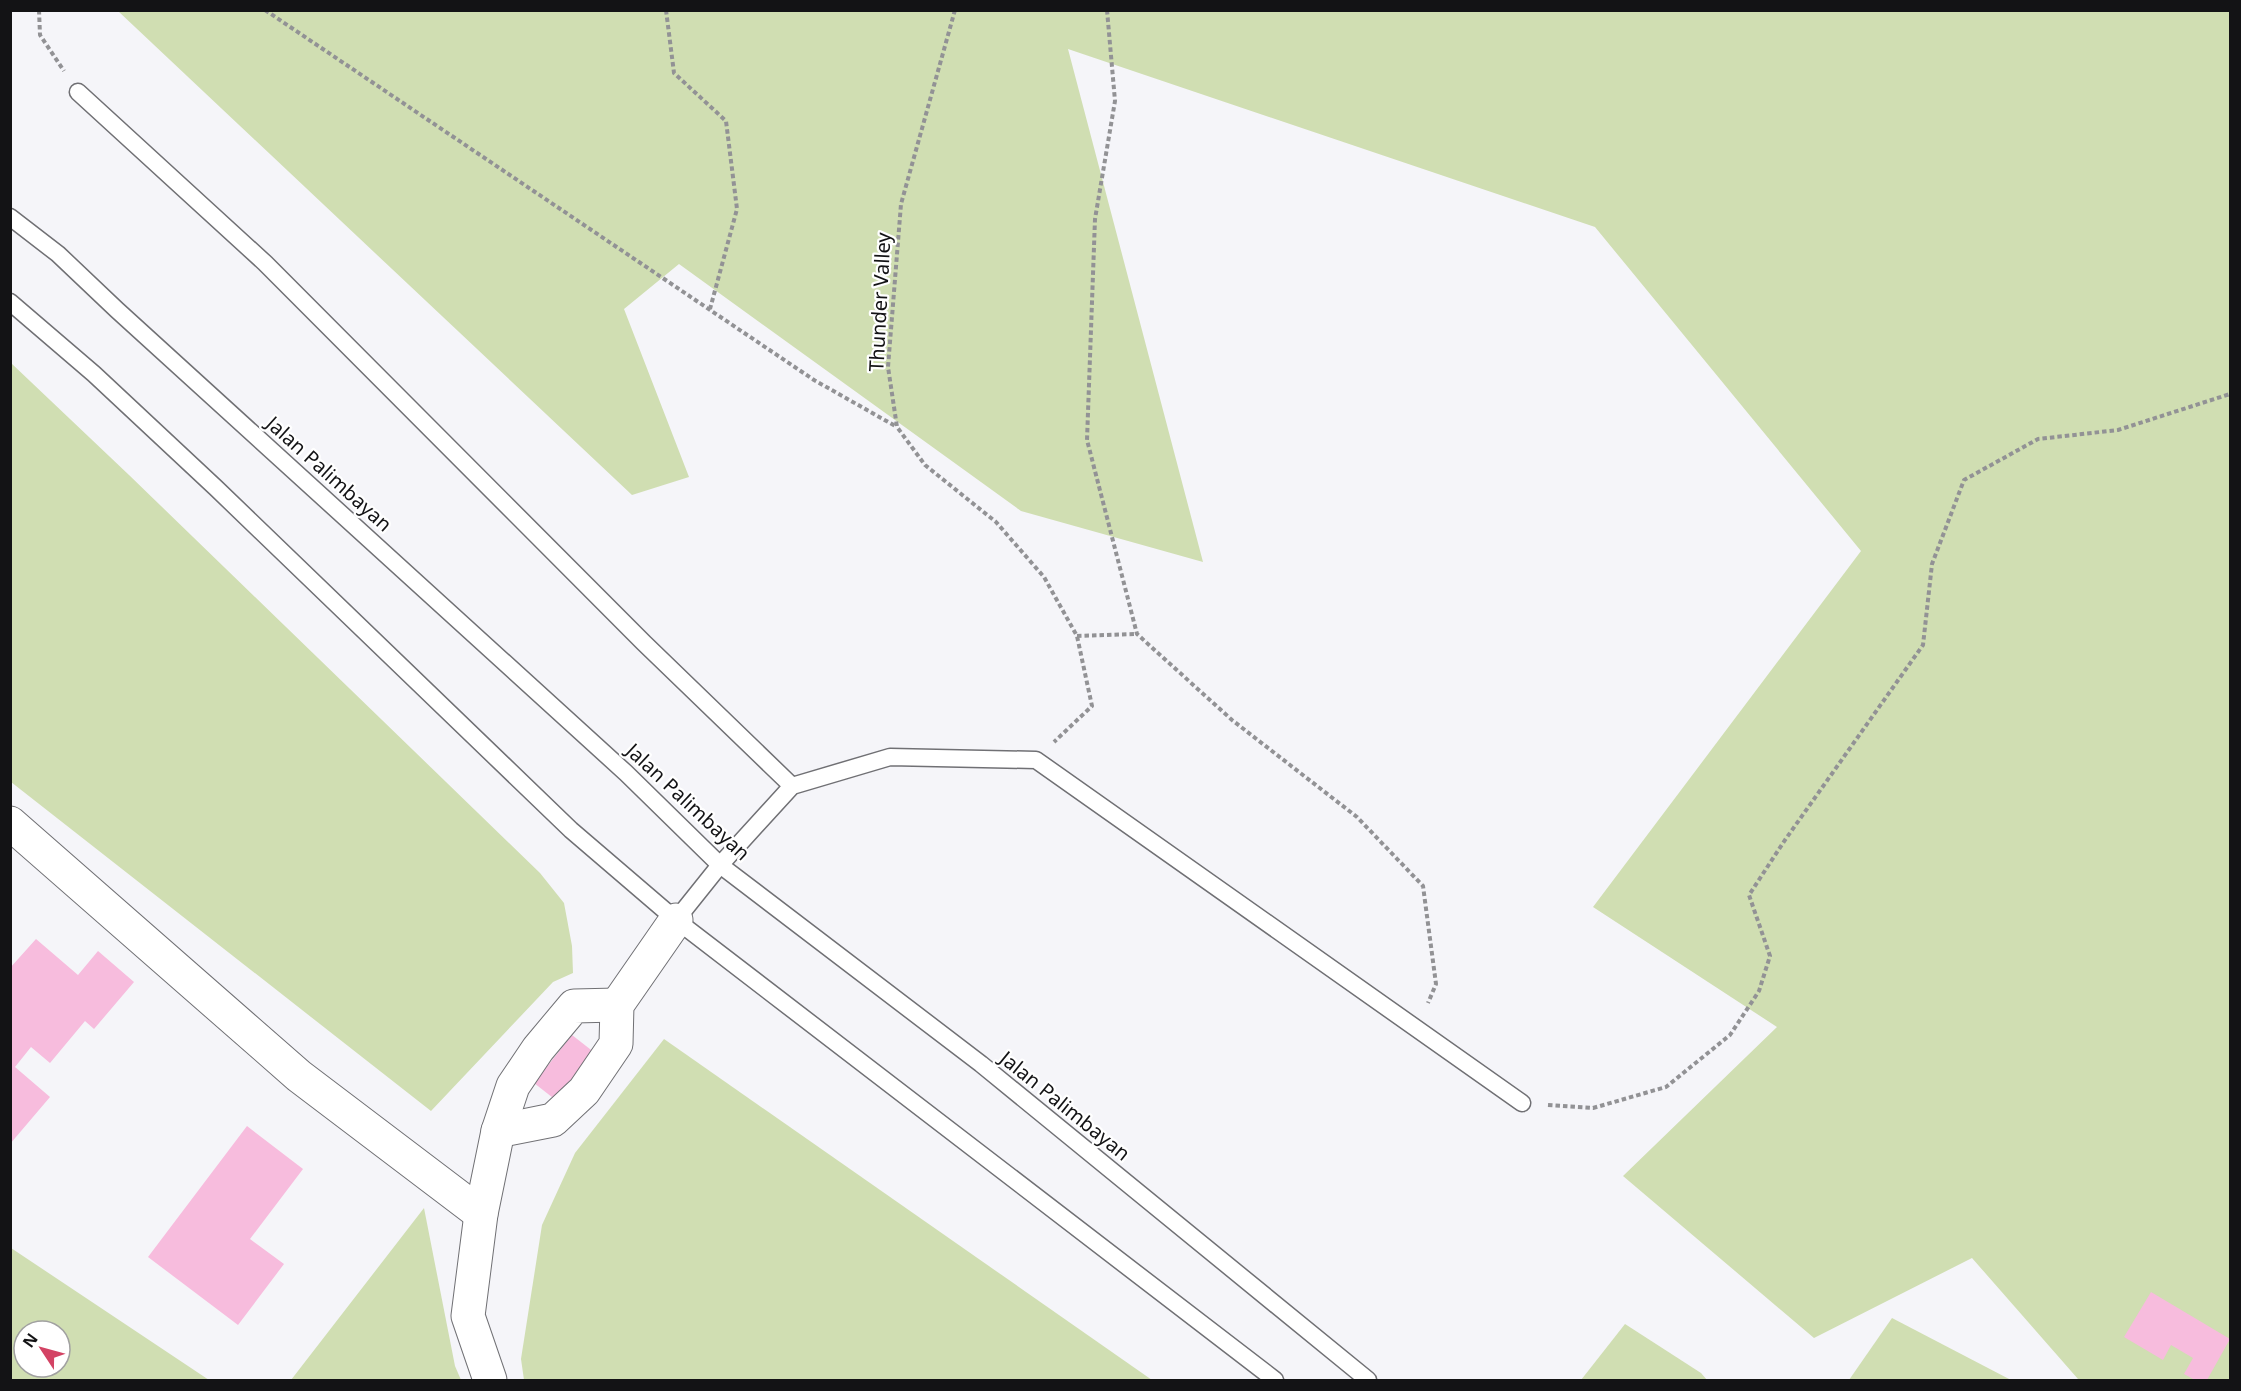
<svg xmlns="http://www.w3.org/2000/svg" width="2241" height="1391" font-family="'Noto Sans',sans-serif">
	<rect width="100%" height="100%" fill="#f5f5f9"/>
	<g fill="#d0deb2" fill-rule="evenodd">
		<polygon points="118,11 2230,11 2230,1380 2077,1380 2078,1379 1972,1258 1814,1338 1623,1176 1777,1027 1593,907 1861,551 1595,227 1068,49 1203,562 1021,511 679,264 624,309 689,477 632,495"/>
		<polygon points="11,363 129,475 540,873 564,903 572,946 573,973 553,982 431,1111 11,782"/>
		<polygon points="664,1039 1152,1380 524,1380 521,1359 542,1225 575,1153"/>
		<polygon points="424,1208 455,1366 461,1380 291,1380"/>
		<path d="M10,1248H11L209,1380H11ZM24,1331H60V1367H24Z"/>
		<polygon points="1892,1318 2011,1380 1849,1380"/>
		<polygon points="1625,1324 1701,1373 1707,1380 1581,1380"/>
	</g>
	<g fill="#f7bcdd">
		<polygon points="36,939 78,975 98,951 134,982 94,1029 85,1021 50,1063 31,1047 15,1067 50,1097 10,1144 10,968"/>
		<polygon points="572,1035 595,1053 557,1101 534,1083"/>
		<polygon points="247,1126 303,1169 250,1239 284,1264 238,1325 148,1257"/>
		<polygon points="2151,1292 2230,1339 2207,1380 2195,1380 2184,1374 2193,1358 2171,1345 2163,1360 2124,1337"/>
	</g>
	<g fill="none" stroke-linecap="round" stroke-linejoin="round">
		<defs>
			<g id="service">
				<polyline points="78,92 265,263 644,643 792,786"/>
				<polyline points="10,217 58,254 117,310 626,773 720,865 981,1064 1368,1380"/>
				<polyline points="10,302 94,374 216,488 571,830 676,920 1275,1380"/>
				<polyline points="676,920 720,865 792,786 890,757 1036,760 1522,1103"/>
			</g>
			<g id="minor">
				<polyline points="10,823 299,1076 481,1214"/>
				<polyline points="498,1131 553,1120 584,1091 616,1044 617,1005 676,920"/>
				<polyline points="490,1380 468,1316 481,1214 498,1131 513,1086 538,1049 574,1006 617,1005"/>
			</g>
		</defs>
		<use href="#service" stroke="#707074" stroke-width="19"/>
		<use href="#minor" stroke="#707074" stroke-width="35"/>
		<g stroke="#929295" stroke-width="4" stroke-dasharray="4.5 3" stroke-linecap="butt">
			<polyline points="39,10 40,35 64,71"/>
			<polyline points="265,10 814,380 897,427"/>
			<polyline points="666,10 674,73 726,121 737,209 710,309"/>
			<polyline points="955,10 901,204 888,367 897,427 925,465 996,522 1044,577 1077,636 1092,706 1054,742"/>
			<polyline points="1107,10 1115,101 1095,219 1087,440 1137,634 1232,720 1357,817 1423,886 1436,984 1428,1003"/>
			<polyline points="1077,636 1137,634"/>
			<polyline points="1548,1105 1593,1108 1666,1087 1730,1035 1759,991 1770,956 1749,895 1785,840 1923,645 1932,564 1964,480 2038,439 2118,430 2230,394"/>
		</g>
		<use href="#service" stroke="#fff" stroke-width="16"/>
		<use href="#minor" stroke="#fff" stroke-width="33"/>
	</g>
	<g text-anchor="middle" stroke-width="4.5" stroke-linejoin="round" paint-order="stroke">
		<g font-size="20" fill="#131315" stroke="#fff">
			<text transform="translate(880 302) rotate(-87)" y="7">Thunder Valley</text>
			<text transform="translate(329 474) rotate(42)" y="7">Jalan Palimbayan</text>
			<text transform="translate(688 802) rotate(43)" y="7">Jalan Palimbayan</text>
			<text transform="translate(1065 1106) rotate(39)" y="7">Jalan Palimbayan</text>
		</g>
	</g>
	<rect width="2241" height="1391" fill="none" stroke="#131315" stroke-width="24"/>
	<g transform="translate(42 1349) rotate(306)"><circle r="28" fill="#ffffff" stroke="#a1a1a1" stroke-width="1.5"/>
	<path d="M0-4.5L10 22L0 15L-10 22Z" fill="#d34364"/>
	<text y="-9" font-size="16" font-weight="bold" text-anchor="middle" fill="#131315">N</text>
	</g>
</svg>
